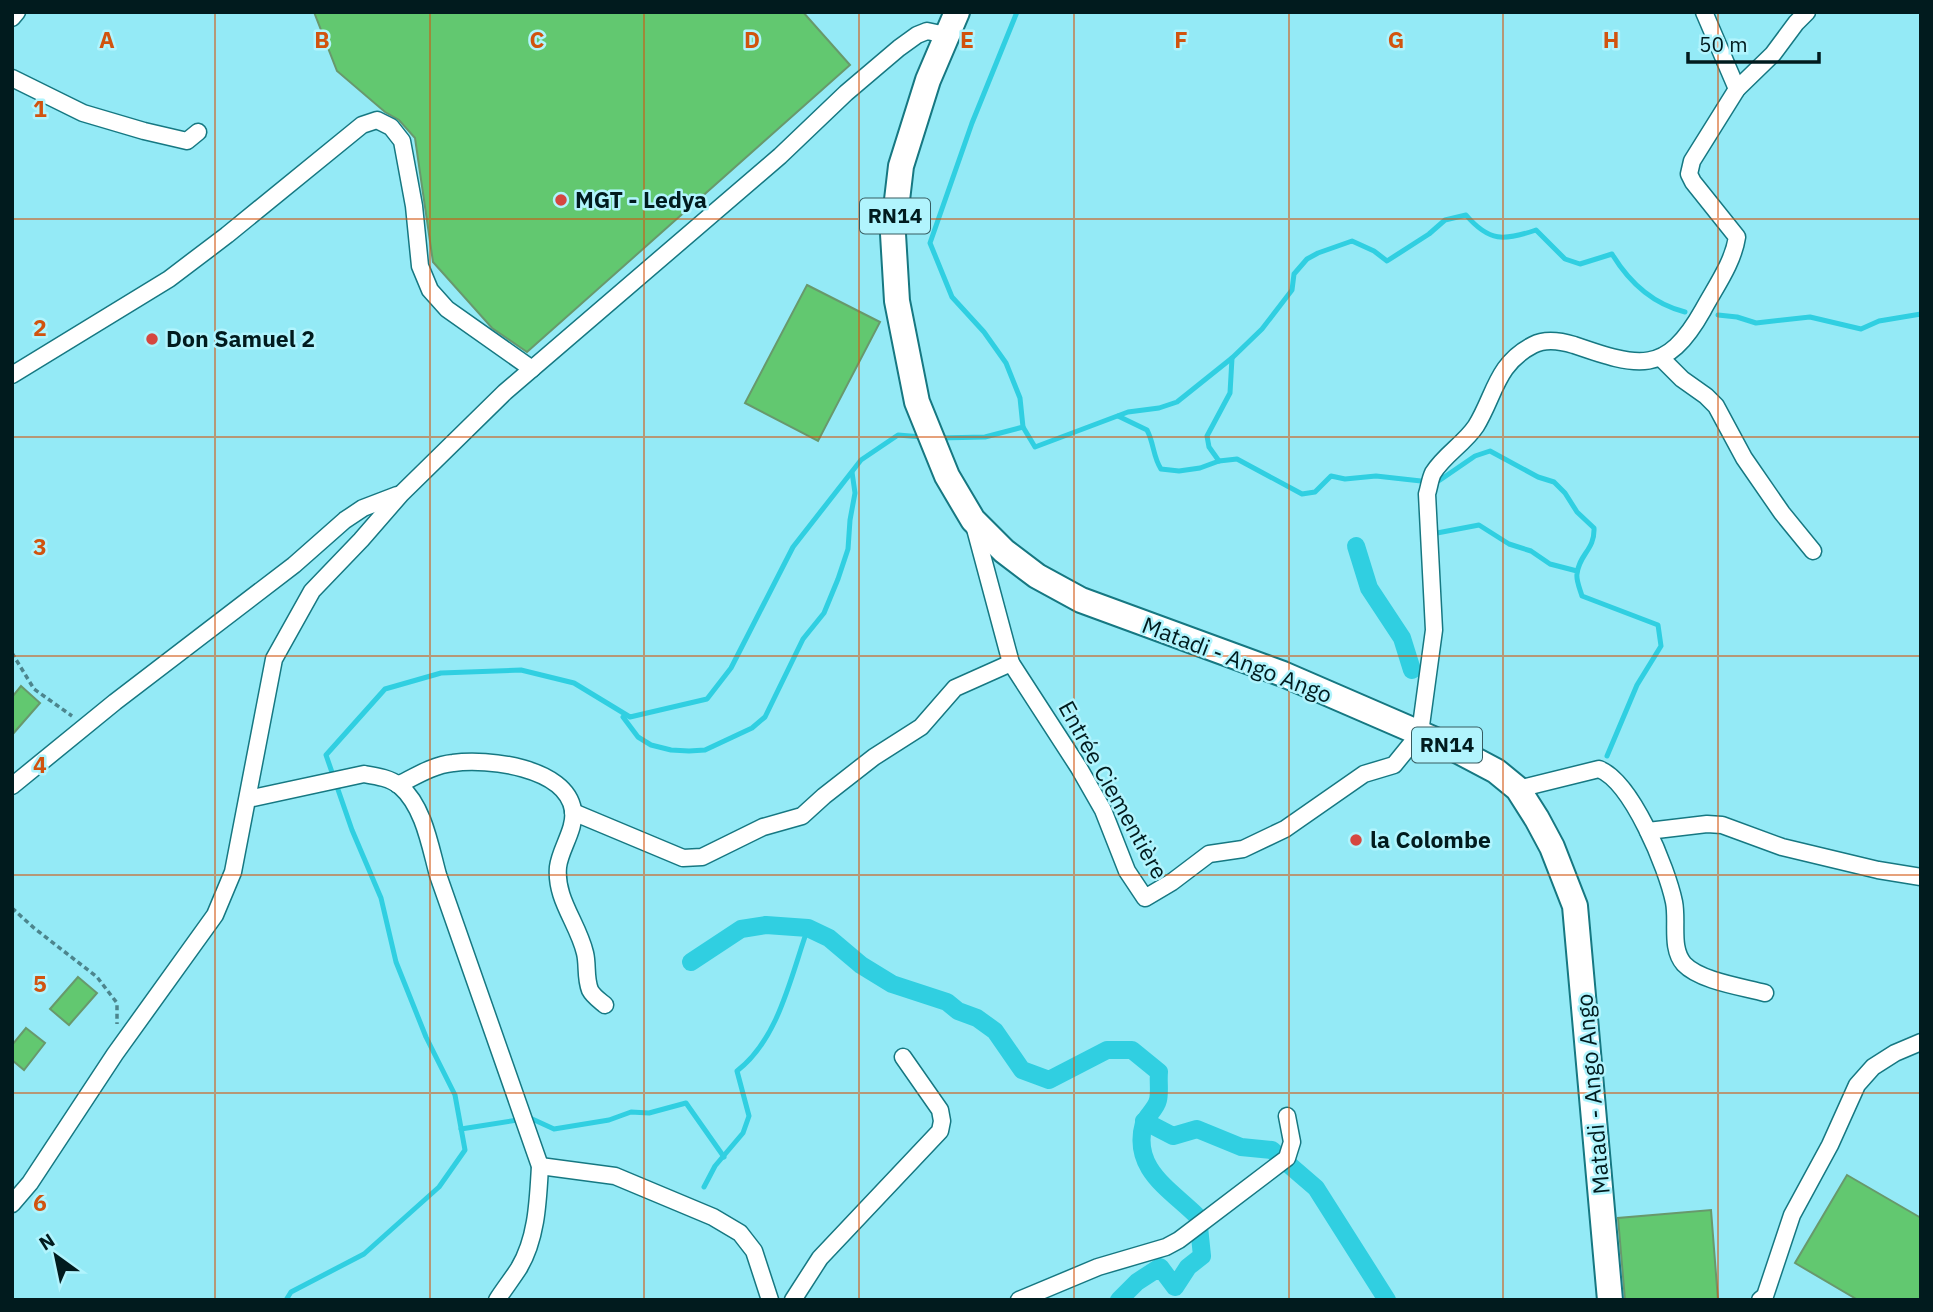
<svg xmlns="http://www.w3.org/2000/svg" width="1933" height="1312" font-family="'IBM Plex Sans',sans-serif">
	<rect width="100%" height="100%" fill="#94eaf6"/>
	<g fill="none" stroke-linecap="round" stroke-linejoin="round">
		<g stroke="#30cfe1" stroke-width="5">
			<polyline points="1718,315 1737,317 1756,323 1810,317 1861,329 1879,321 1921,314"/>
			<path d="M1118,416L1147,430C1154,443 1153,457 1161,469L1179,471L1200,468L1219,461L1237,459L1302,494L1315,492L1331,476L1345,479L1376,476L1421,481"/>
			<path d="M1023,427L1035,447L1128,412L1159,408L1177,402L1232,358L1262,329L1292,290L1294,274L1307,259L1318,253L1352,241L1374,251L1387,261L1429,234L1445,220L1466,215C1489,242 1504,241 1536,230L1565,259L1580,264L1612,254C1629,282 1653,304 1685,312"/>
			<polyline points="939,438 985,437 1023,427 1020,398 1006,363 984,332 952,297 930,243 972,123 1017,12"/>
			<polyline points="1219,461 1209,447 1207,436 1230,393 1232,358"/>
			<path d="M1440,480L1475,456L1490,451L1538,477L1554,482L1565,493L1577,512L1594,528C1595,550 1579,554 1577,574C1576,581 1580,589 1582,596L1658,625L1661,646L1637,685L1607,756"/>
			<polyline points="1437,533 1479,525 1509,544 1531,551 1550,564 1577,571"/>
			<polyline points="623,717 638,737 651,745 671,750 689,751 705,750 752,728 765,717 803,639 824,613 838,579 848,549 850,520 855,493 852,472"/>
			<polyline points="461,1129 530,1118 554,1129 609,1120 631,1112 649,1113 686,1103 724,1157"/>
			<path d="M704,1187L715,1166L743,1133L749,1116L737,1071C779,1039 791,975 808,928"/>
			<polyline points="286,1300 291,1292 364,1254 439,1187 465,1150 455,1095 426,1037 396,962 381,898 352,830 326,755 385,689 441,673 521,670 574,683 630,717 707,699 731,668 793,547 861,460 898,435 922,437"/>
		</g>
		<g stroke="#30cfe1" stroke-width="18">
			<polyline points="1356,546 1369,588 1402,638 1412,670"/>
			<path d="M691,962L741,929L766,925L808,928L829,938L861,965L892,984L947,1002L958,1011L977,1018L995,1031L1022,1070L1049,1080L1107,1050H1132L1159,1072C1158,1081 1160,1092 1158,1100C1156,1109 1147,1115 1144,1123C1131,1169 1170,1189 1198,1217L1202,1256L1188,1267L1175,1287L1160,1267L1137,1282L1119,1300"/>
			<polyline points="1144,1121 1173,1136 1197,1129 1241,1147 1272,1150 1316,1188 1387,1300"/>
		</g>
	</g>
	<g fill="#62c870" stroke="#68996c" stroke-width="2">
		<polygon points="314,12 803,12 850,65 527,352 492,328 433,262 415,138 399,120 385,112 337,71"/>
		<polygon points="807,285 880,322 818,441 745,403"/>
		<polygon points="21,686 40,703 12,735 12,697"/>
		<polygon points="78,977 97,993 69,1025 50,1009"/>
		<polygon points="26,1028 45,1043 24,1070 12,1060 12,1045"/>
		<polygon points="1847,1175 1921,1218 1921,1300 1858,1300 1795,1263"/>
		<polygon points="1711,1210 1718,1300 1625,1300 1618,1218"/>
	</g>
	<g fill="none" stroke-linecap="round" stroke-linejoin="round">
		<defs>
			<g id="minor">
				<polyline points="1704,12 1737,89"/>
				<polyline points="12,18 17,12"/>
				<polyline points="12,78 83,113 144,131 187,141 198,132"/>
				<polyline points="1661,358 1682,379 1706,396 1716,406 1744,458 1782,513 1813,551"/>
				<polyline points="12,375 169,279 227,235 362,125 377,120 391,127 402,141 414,206 420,266 430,290 447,309 532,369"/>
				<path d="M974,525L1011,663L1079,768L1103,810L1127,871L1145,898L1172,882L1209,854L1243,849L1285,829L1364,774L1394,765L1420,733L1434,630L1427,494C1429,488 1430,479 1433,473C1444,455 1464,444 1476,426C1495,395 1496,364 1533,345C1546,338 1561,341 1574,345C1638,367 1666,376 1703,310C1716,286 1733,263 1737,237L1693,182L1689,174L1692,161L1737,89L1773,54L1796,23L1807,12"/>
				<path d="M398,785C416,776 433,765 453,763C487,758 566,767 573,810C576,829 560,849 558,867C555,899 578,923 585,953C588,965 585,977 590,990C593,996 599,1000 605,1005"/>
				<polyline points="12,786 115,702 294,565 345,520 363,508 397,495"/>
				<path d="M1518,789L1599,769C1632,782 1667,868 1674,902C1678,922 1670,948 1684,964C1700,981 1743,987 1765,993"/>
				<path d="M248,799L364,774C376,776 390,778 400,786C424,807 430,846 438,875L540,1166C538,1200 537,1238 519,1268C512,1279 504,1289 497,1300"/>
				<polyline points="573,812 683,858 702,857 763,827 802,816 824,796 874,757 921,727 955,688 1011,663"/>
				<polyline points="1648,831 1707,824 1722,825 1782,847 1878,870 1921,877"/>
				<polyline points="540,1166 615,1176 713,1217 740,1233 754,1251 770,1300"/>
				<polyline points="12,1204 30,1183 115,1054 215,915 233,872 274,659 312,591 361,540 401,494 505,392 780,156 846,93 899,48 917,35 927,31 946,35"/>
				<polyline points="793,1300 820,1258 940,1131 942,1121 940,1110 903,1057"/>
				<polyline points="1019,1300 1098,1267 1166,1247 1179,1240 1287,1158 1292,1142 1287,1116"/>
				<polyline points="1760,1300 1765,1296 1792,1215 1830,1145 1857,1085 1873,1067 1895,1053 1921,1042"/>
			</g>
			<polyline id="trunk" points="957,12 928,80 901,166 893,234 897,301 917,402 947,476 973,520 1004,551 1037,576 1081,600 1283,674 1447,745 1496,771 1518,789 1537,819 1552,847 1575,906 1610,1300"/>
		</defs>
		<use href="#minor" stroke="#167882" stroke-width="19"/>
		<use href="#trunk" stroke="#167882" stroke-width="28"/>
		<g stroke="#4c858d" stroke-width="3.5" stroke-dasharray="5 3.5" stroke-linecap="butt">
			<polyline points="12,653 34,689 72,716"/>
			<polyline points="12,908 34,928 97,977 117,1003 117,1024"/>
		</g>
		<use href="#minor" stroke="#fff" stroke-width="16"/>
		<use href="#trunk" stroke="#fff" stroke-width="24"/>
	</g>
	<path fill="none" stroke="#d1530e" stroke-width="2" stroke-opacity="0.55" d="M215,12V1300M430,12V1300M644,12V1300M859,12V1300M1074,12V1300M1289,12V1300M1503,12V1300M1718,12V1300M12,219H1921M12,437H1921M12,656H1921M12,875H1921M12,1093H1921"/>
	<g fill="#d54740" stroke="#b1f4fd" stroke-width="2.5">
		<circle cx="561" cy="200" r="7"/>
		<circle cx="152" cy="339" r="7"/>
		<circle cx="1356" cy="840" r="7"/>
	</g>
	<g text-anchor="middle" stroke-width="5" stroke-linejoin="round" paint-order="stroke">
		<g fill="#b1f4fd" stroke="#365c61" stroke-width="2">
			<rect x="860" y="198.5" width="70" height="35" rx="5"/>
			<rect x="1412" y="727.5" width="70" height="35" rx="5"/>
		</g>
		<g font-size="21" font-weight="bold" fill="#011b1e">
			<text x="895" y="223">RN14</text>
			<text x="1447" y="752">RN14</text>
		</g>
		<g font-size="23" font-weight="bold" fill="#011b1e" stroke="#b1f4fd" text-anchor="start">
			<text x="575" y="208">MGT - Ledya</text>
			<text x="166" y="347">Don Samuel 2</text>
			<text x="1370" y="848">la Colombe</text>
		</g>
		<g font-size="23" fill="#011b1e" stroke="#b1f4fd">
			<text transform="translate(1237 660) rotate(21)" y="8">Matadi - Ango Ango</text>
			<text transform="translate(1113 790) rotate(61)" y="8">Entrée Ciementière</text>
			<text transform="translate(1593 1094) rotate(-95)" y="8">Matadi - Ango Ango</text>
		</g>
	</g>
	<g font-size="23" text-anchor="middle" font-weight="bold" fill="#d1530e" stroke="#b1f4fd" stroke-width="5" stroke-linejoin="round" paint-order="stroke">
		<text x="107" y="48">A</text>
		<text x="322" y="48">B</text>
		<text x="537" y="48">C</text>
		<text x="752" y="48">D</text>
		<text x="967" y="48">E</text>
		<text x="1181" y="48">F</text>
		<text x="1396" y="48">G</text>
		<text x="1611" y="48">H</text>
		<text x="40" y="117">1</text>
		<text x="40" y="336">2</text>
		<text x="40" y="555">3</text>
		<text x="40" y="773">4</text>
		<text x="40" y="992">5</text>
		<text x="40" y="1211">6</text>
	</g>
	<rect width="1933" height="1312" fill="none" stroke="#011b1e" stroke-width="28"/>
	<g transform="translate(56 1256) rotate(327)" stroke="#b1f4fd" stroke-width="5" paint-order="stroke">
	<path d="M0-5L12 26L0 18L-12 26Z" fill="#011b1e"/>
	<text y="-10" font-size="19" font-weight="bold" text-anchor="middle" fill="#011b1e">N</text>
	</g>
	<path d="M1688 52v10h131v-10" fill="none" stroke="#011b1e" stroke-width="3.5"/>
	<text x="1699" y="52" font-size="21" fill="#011b1e" stroke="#b1f4fd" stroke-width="5" paint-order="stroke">50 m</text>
</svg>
